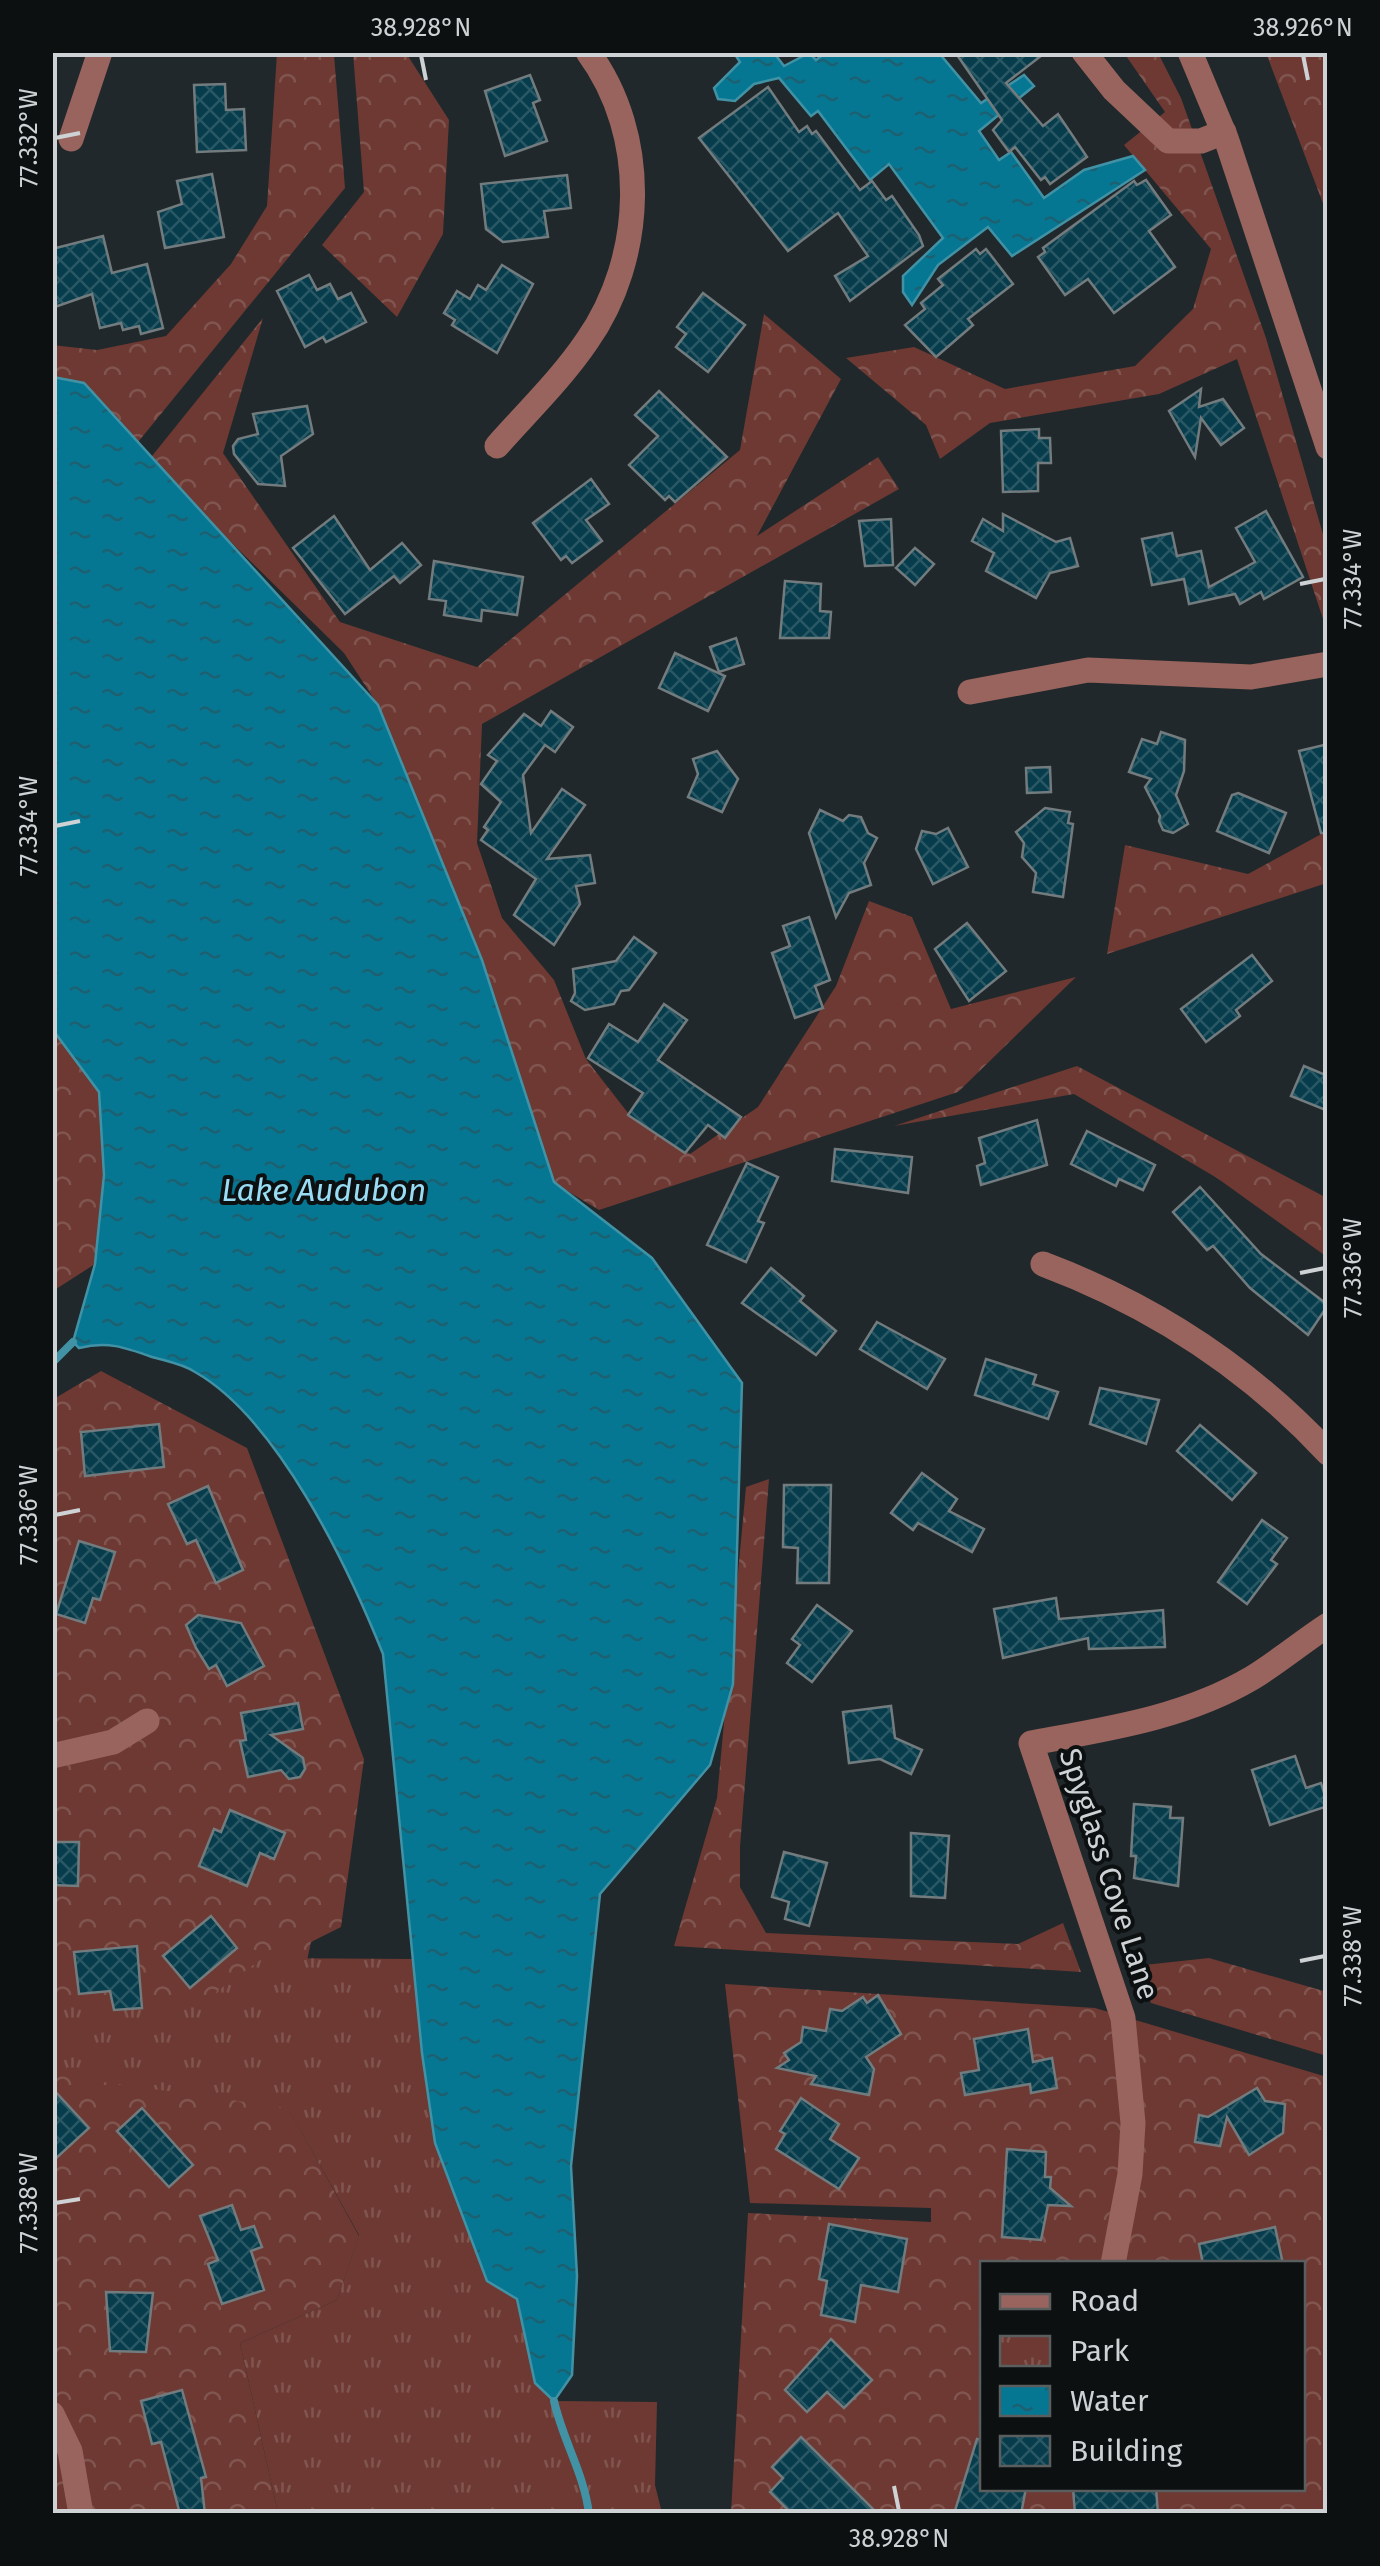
<svg xmlns="http://www.w3.org/2000/svg" width="1380" height="2566" font-family="'Fira Sans',sans-serif">
	<defs>
		<pattern id="forest-crowns" width="20" height="18" patternUnits="userSpaceOnUse" patternTransform="scale(2.5)"><rect width="20" height="18" fill="#6d3932"/><path d="M2 6a3 3 0 1 1 6 0M12 15a3 3 0 1 1 6 0" fill="none" stroke="#81554f"/></pattern>
		<pattern id="park-tufts" width="24" height="20" patternUnits="userSpaceOnUse" patternTransform="scale(2.5)"><rect width="24" height="20" fill="#6d3932"/><path d="M3 7l-1-3M5 7V3M7 7l1-3M15 17l-1-3M17 17v-4M19 17l1-3" fill="none" stroke="#81554f"/></pattern>
		<pattern id="water-ripples" width="26" height="14" patternUnits="userSpaceOnUse" patternTransform="scale(2.5)"><rect width="26" height="14" fill="#067793"/><path d="M2 4q2-2 4 0t4 0M15 11q2-2 4 0t4 0" fill="none" stroke="#1c6172"/></pattern>
		<pattern id="building-cross-hatch" width="8" height="8" patternUnits="userSpaceOnUse" patternTransform="scale(2.5)"><rect width="8" height="8" fill="#063c4b"/><path d="M0 0l8 8M0 8l8-8" fill="none" stroke="#295764"/></pattern>
	</defs>
	<rect width="100%" height="100%" fill="#20282b"/>
	<g fill="url(#forest-crowns)" fill-rule="evenodd">
		<polygon points="277,53 349,53 334,55 345,188 134,447 53,392 52,345 97,350 166,336 231,264 267,206"/>
		<polygon points="353,53 406,53 449,120 443,234 397,317 322,245 364,192"/>
		<polygon points="1124,53 1158,53 1181,98 1266,338 1327,548 1327,631 1237,359 1159,394 990,423 940,459 926,425 846,358 914,347 1005,389 1135,366 1193,309 1211,249 1124,145 1165,112"/>
		<polygon points="1266,53 1327,53 1327,214"/>
		<polygon points="764,314 841,379 757,536 878,457 899,489 482,724 477,843 502,918 554,980 586,1059 628,1113 690,1154 758,1107 836,986 869,901 912,917 951,1009 1076,977 958,1092 599,1210 554,1183 482,960 378,705 344,653 148,461 263,318 223,453 340,622 477,667 740,450"/>
		<polygon points="1327,831 1327,883 1107,954 1125,845 1248,874"/>
		<polygon points="52,1030 99,1092 104,1175 95,1264 53,1291"/>
		<polygon points="1077,1066 1327,1198 1327,1257 1217,1178 1074,1094 894,1126"/>
		<polygon points="101,1371 247,1448 364,1759 341,1927 311,1942 279,2091 359,2236 337,2300 240,2343 278,2513 53,2514 52,1400"/>
		<polygon points="769,1479 740,1847 740,1887 766,1933 1018,1944 1063,1923 1081,1972 674,1946 717,1798 746,1487"/>
		<polygon points="1209,1958 1327,1992 1327,2056 1151,2003 1135,1966"/>
		<path d="M725,1984L1095,2008L1327,2077V2513H731L748,2213L931,2222V2208L750,2203ZM982,2264H1302V2488H982Z"/>
	</g>
	<polygon fill="url(#park-tufts)" points="263,1958 413,1959 435,2143 517,2299 535,2383 553,2401 657,2402 655,2485 662,2513 278,2513 240,2343 337,2300 359,2235 288,2108 53,2075 52,2004 202,2002"/>
	<g fill="url(#water-ripples)" stroke="#4292a6" stroke-width="2.5">
		<polygon points="734,53 774,53 784,66 809,53 816,60 825,53 939,53 981,103 1024,75 1034,86 979,131 999,160 1011,152 1044,198 1084,170 1133,156 1145,170 1012,256 988,227 938,265 912,305 903,292 903,276 943,238 889,164 870,180 818,111 811,116 779,78 754,84 735,101 718,99 714,88 740,62"/>
		<path d="M53,377L84,383L378,705L482,960L554,1182L652,1258L742,1383L733,1684L710,1765L600,1894L571,2166L577,2276L572,2375L554,2401L535,2383L517,2299L487,2281L435,2143L422,2053L383,1654C348,1567 278,1419 195,1372C183,1364 166,1361 152,1357C124,1347 107,1341 79,1348L73,1342L95,1264L104,1175L99,1092L53,1030Z"/>
	</g>
	<g fill="none" stroke-linecap="round" stroke-linejoin="round">
		<g stroke="#4292a6" stroke-width="8">
			<polyline points="52,1363 73,1342"/>
			<path d="M554,2401C563,2441 584,2473 589,2514"/>
		</g>
	</g>
	<g fill="url(#building-cross-hatch)" stroke="#727b7e" stroke-width="2.5">
		<polygon points="955,52 1046,52 1006,83 1043,126 1058,114 1087,157 1050,184 1045,177 1041,180 1015,147 1009,152 993,130 1002,120"/>
		<polygon points="530,75 540,100 533,103 547,141 505,156 485,91"/>
		<polygon points="225,84 226,110 244,109 246,150 197,152 194,85"/>
		<polygon points="768,87 799,132 807,126 812,134 816,131 860,190 872,181 886,200 892,196 919,235 923,246 850,301 835,276 868,256 838,213 788,251 699,138"/>
		<polygon points="212,174 224,237 165,248 158,212 182,204 177,181"/>
		<polygon points="567,175 571,208 544,211 548,237 503,242 486,229 481,184"/>
		<polygon points="1146,180 1171,215 1149,231 1175,267 1114,313 1088,279 1065,295 1038,257 1045,252 1043,248 1134,181 1137,185"/>
		<polygon points="103,236 112,273 147,264 163,328 141,334 139,326 123,330 121,323 100,328 92,294 52,308 52,249"/>
		<polygon points="976,249 980,254 986,249 1013,284 968,319 973,325 936,357 905,325 925,309 921,303 943,285 938,279"/>
		<polygon points="502,265 533,284 497,353 452,325 455,320 444,313 457,291 470,299 478,285 486,290"/>
		<polygon points="309,275 317,290 330,284 338,299 351,293 366,322 326,342 323,337 305,347 277,291"/>
		<polygon points="703,293 745,325 708,372 676,347 686,334 677,327"/>
		<polygon points="1201,389 1199,407 1223,399 1244,428 1221,445 1201,418 1195,457 1169,411"/>
		<polygon points="659,391 727,457 675,502 669,496 665,500 629,465 658,436 635,415"/>
		<polygon points="307,406 313,434 281,456 285,486 258,484 234,454 233,446 238,439 258,434 253,414"/>
		<polygon points="1039,429 1039,438 1050,438 1051,463 1038,463 1038,491 1003,492 1001,431"/>
		<polygon points="591,479 609,504 586,520 602,541 572,563 566,556 561,560 533,523"/>
		<polygon points="1266,511 1303,577 1264,599 1261,592 1240,604 1235,594 1189,604 1184,579 1152,585 1142,539 1172,533 1177,556 1201,551 1209,587 1255,562 1236,528"/>
		<polygon points="1003,514 1056,542 1070,538 1078,566 1050,573 1036,598 986,571 994,553 972,541 983,519 1003,531"/>
		<polygon points="334,516 370,570 402,543 421,565 400,583 394,576 345,614 293,548"/>
		<polygon points="891,519 893,565 865,566 859,521"/>
		<polygon points="915,548 934,564 915,585 896,568"/>
		<polygon points="434,561 523,577 517,615 482,610 481,621 444,615 446,601 429,599"/>
		<polygon points="785,581 821,584 820,611 831,612 829,638 780,638"/>
		<polygon points="736,638 744,664 719,672 710,647"/>
		<polygon points="675,653 725,676 708,711 659,688"/>
		<polygon points="551,711 573,727 555,752 545,745 523,775 531,833 562,789 585,805 547,859 590,855 595,883 576,886 580,904 554,945 514,915 536,879 481,840 488,830 484,827 501,802 481,784 497,761 488,755 524,714 541,726"/>
		<polygon points="1161,732 1185,740 1184,771 1176,795 1188,824 1173,833 1163,830 1159,821 1160,816 1145,787 1151,779 1129,772 1142,739 1157,744"/>
		<polygon points="1328,744 1328,833 1321,833 1299,751"/>
		<polygon points="717,751 738,779 722,812 688,797 698,774 693,759"/>
		<polygon points="1050,767 1051,792 1027,793 1026,768"/>
		<polygon points="1238,793 1286,813 1269,853 1217,831 1232,795"/>
		<polygon points="1045,808 1070,812 1068,823 1073,824 1063,897 1033,892 1036,873 1022,857 1024,843 1016,832"/>
		<polygon points="820,810 843,821 849,815 861,817 868,833 877,838 864,863 871,885 849,893 836,917 809,833"/>
		<polygon points="948,828 968,867 933,884 916,849 922,831 936,834"/>
		<polygon points="809,917 830,980 815,986 823,1008 795,1018 772,953 790,946 783,926"/>
		<polygon points="967,923 1006,971 969,1001 935,949"/>
		<polygon points="634,937 656,953 629,990 621,991 614,1004 585,1010 571,1001 575,993 573,969 616,961"/>
		<polygon points="1252,955 1272,981 1236,1010 1240,1016 1206,1042 1181,1009"/>
		<polygon points="664,1004 687,1020 658,1060 741,1117 725,1138 708,1125 685,1153 628,1115 643,1093 588,1058 609,1024 638,1042"/>
		<polygon points="1304,1066 1328,1076 1328,1111 1291,1096"/>
		<polygon points="1037,1120 1047,1165 981,1185 977,1166 985,1163 979,1138"/>
		<polygon points="1087,1131 1155,1165 1143,1190 1119,1179 1116,1186 1071,1164"/>
		<polygon points="835,1149 912,1157 908,1193 832,1181"/>
		<polygon points="747,1163 778,1177 758,1221 764,1223 746,1262 707,1245"/>
		<polygon points="1200,1187 1261,1254 1328,1305 1308,1335 1250,1288 1213,1246 1207,1250 1173,1212"/>
		<polygon points="771,1268 804,1296 800,1301 836,1331 816,1355 742,1303"/>
		<polygon points="877,1322 945,1359 927,1389 860,1349"/>
		<polygon points="986,1359 1036,1375 1033,1384 1058,1392 1048,1419 975,1395"/>
		<polygon points="1100,1388 1159,1400 1146,1444 1090,1424"/>
		<polygon points="159,1424 164,1467 85,1476 81,1432"/>
		<polygon points="1200,1425 1256,1473 1232,1500 1177,1451"/>
		<polygon points="922,1473 957,1499 949,1511 984,1529 972,1552 918,1523 913,1530 891,1513"/>
		<polygon points="784,1485 831,1485 829,1583 797,1583 798,1548 783,1547"/>
		<polygon points="208,1486 243,1570 216,1583 196,1540 187,1544 168,1504"/>
		<polygon points="1262,1520 1287,1538 1271,1560 1277,1564 1247,1604 1218,1582"/>
		<polygon points="79,1541 115,1552 100,1600 93,1598 85,1623 56,1614"/>
		<polygon points="1056,1598 1059,1619 1163,1610 1165,1647 1089,1649 1088,1638 1003,1658 994,1609"/>
		<polygon points="817,1605 852,1631 812,1682 787,1663 800,1645 792,1639"/>
		<polygon points="198,1615 241,1623 264,1666 227,1686 216,1665 209,1669 196,1648 186,1625"/>
		<polygon points="298,1703 303,1729 271,1735 303,1758 305,1769 300,1777 289,1779 281,1770 248,1777 240,1741 246,1740 241,1713"/>
		<polygon points="891,1706 895,1738 922,1750 911,1774 880,1759 849,1763 843,1712"/>
		<polygon points="1295,1756 1306,1788 1321,1783 1328,1806 1270,1825 1252,1770"/>
		<polygon points="1134,1804 1171,1807 1170,1818 1183,1818 1178,1886 1134,1878 1136,1856 1131,1856"/>
		<polygon points="230,1810 285,1833 274,1859 260,1853 247,1886 199,1866 214,1829 221,1832"/>
		<polygon points="911,1833 949,1836 945,1898 911,1896"/>
		<polygon points="52,1842 79,1842 78,1886 52,1885"/>
		<polygon points="784,1852 827,1863 809,1926 785,1919 789,1902 772,1897"/>
		<polygon points="211,1916 237,1948 190,1988 163,1956"/>
		<polygon points="137,1946 142,2008 114,2010 110,1991 79,1994 74,1952"/>
		<polygon points="878,1995 901,2034 866,2057 874,2069 869,2095 811,2084 816,2076 777,2068 789,2060 784,2053 801,2042 803,2027 826,2031 830,2009 842,2011 863,1997 867,2003"/>
		<polygon points="1028,2029 1033,2062 1052,2058 1057,2088 1031,2093 1030,2084 965,2095 961,2073 979,2070 974,2039"/>
		<polygon points="52,2088 89,2128 52,2162"/>
		<polygon points="1257,2088 1265,2101 1285,2104 1283,2133 1249,2155 1227,2117 1220,2146 1195,2142 1199,2115 1208,2117"/>
		<polygon points="801,2098 839,2124 830,2139 859,2158 839,2189 776,2149 785,2134 780,2131"/>
		<polygon points="142,2108 193,2165 169,2187 117,2131"/>
		<polygon points="1007,2149 1046,2152 1045,2177 1051,2177 1050,2188 1071,2206 1048,2205 1041,2240 1002,2237"/>
		<polygon points="232,2205 241,2230 254,2226 262,2247 251,2251 264,2290 222,2304 208,2264 218,2260 200,2216"/>
		<polygon points="829,2224 907,2239 898,2292 861,2285 855,2322 821,2315 827,2281 819,2279"/>
		<polygon points="1275,2227 1283,2264 1203,2264 1199,2244"/>
		<polygon points="106,2292 153,2293 146,2352 110,2351"/>
		<polygon points="831,2339 872,2380 844,2408 827,2392 807,2412 785,2390"/>
		<polygon points="182,2390 206,2477 201,2478 205,2514 180,2514 161,2442 152,2444 141,2401"/>
		<polygon points="801,2437 878,2514 792,2514 770,2492 783,2478 772,2467"/>
		<polygon points="977,2439 982,2440 982,2488 1026,2488 1021,2514 954,2514"/>
		<polygon points="1073,2488 1156,2488 1158,2514 1075,2514"/>
	</g>
	<g fill="none" stroke-linecap="round" stroke-linejoin="round">
		<g stroke="#99645d" stroke-width="25">
			<polyline points="1084,52 1114,90 1168,141 1201,141 1224,132"/>
			<polyline points="1190,52 1226,138 1328,447"/>
			<polyline points="71,139 100,52"/>
			<path d="M497,446C527,412 562,378 587,341C645,258 650,136 588,52"/>
			<polyline points="970,692 1088,670 1251,677 1328,664"/>
			<path d="M1043,1264C1152,1305 1248,1367 1328,1453"/>
			<polyline points="52,1756 113,1742 147,1721"/>
			<path d="M1113,2264L1130,2174L1133,2123L1123,2018L1031,1743C1107,1729 1184,1718 1252,1678C1278,1662 1302,1642 1328,1625"/>
			<polyline points="52,2414 70,2451 81,2514"/>
		</g>
	</g>
	<path fill="none" stroke="#ced2d4" stroke-width="4" d="M421,55L426,80M1303,55L1308,80M55,138L80,133M1300,584L1325,579M55,826L80,821M1300,1273L1325,1268M55,1515L80,1510M1300,1961L1325,1956M55,2203L80,2199M894,2486L899,2511"/>
	<g text-anchor="middle" stroke-width="8" stroke-linejoin="round" paint-order="stroke">
		<g font-size="30" fill="#ced2d4" stroke="#0d1011">
			<text transform="translate(1109 1874) rotate(72)" y="10">Spyglass Cove Lane</text>
		</g>
		<g font-size="32" font-style="italic" fill="#99ddf5" stroke="#0d1011">
			<text x="324" y="1201">Lake Audubon</text>
		</g>
	</g>
	<rect width="1380" height="2566" fill="none" stroke="#0d1011" stroke-width="110"/>
	<rect x="980" y="2261" width="325" height="230" fill="#0d1011" stroke="#5a5e5f" stroke-width="2.5"/>
	<rect x="1000" y="2294" width="50" height="15" fill="#99645d" stroke="#5a5e5f" stroke-width="2.5"/>
	<text x="1070" y="2311" font-size="30" fill="#ced2d4">Road</text>
	<rect x="1000" y="2336" width="50" height="30" fill="url(#park-tufts)" stroke="#5a5e5f" stroke-width="2.5"/>
	<text x="1070" y="2361" font-size="30" fill="#ced2d4">Park</text>
	<rect x="1000" y="2386" width="50" height="30" fill="url(#water-ripples)" stroke="#5a5e5f" stroke-width="2.5"/>
	<text x="1070" y="2411" font-size="30" fill="#ced2d4">Water</text>
	<rect x="1000" y="2436" width="50" height="30" fill="url(#building-cross-hatch)" stroke="#5a5e5f" stroke-width="2.5"/>
	<text x="1070" y="2461" font-size="30" fill="#ced2d4">Building</text>
	<rect x="55" y="55" width="1270" height="2456" fill="none" stroke="#ced2d4" stroke-width="4"/>
	<g font-size="25" text-anchor="middle" fill="#ced2d4">
		<text x="421" y="36">38.928°N</text>
		<text x="1303" y="36">38.926°N</text>
		<text transform="translate(28 138) rotate(-90)" y="9">77.332°W</text>
		<text transform="translate(1352 579) rotate(-90)" y="9">77.334°W</text>
		<text transform="translate(28 826) rotate(-90)" y="9">77.334°W</text>
		<text transform="translate(1352 1268) rotate(-90)" y="9">77.336°W</text>
		<text transform="translate(28 1515) rotate(-90)" y="9">77.336°W</text>
		<text transform="translate(1352 1956) rotate(-90)" y="9">77.338°W</text>
		<text transform="translate(28 2203) rotate(-90)" y="9">77.338°W</text>
		<text x="899" y="2547">38.928°N</text>
	</g>
</svg>
